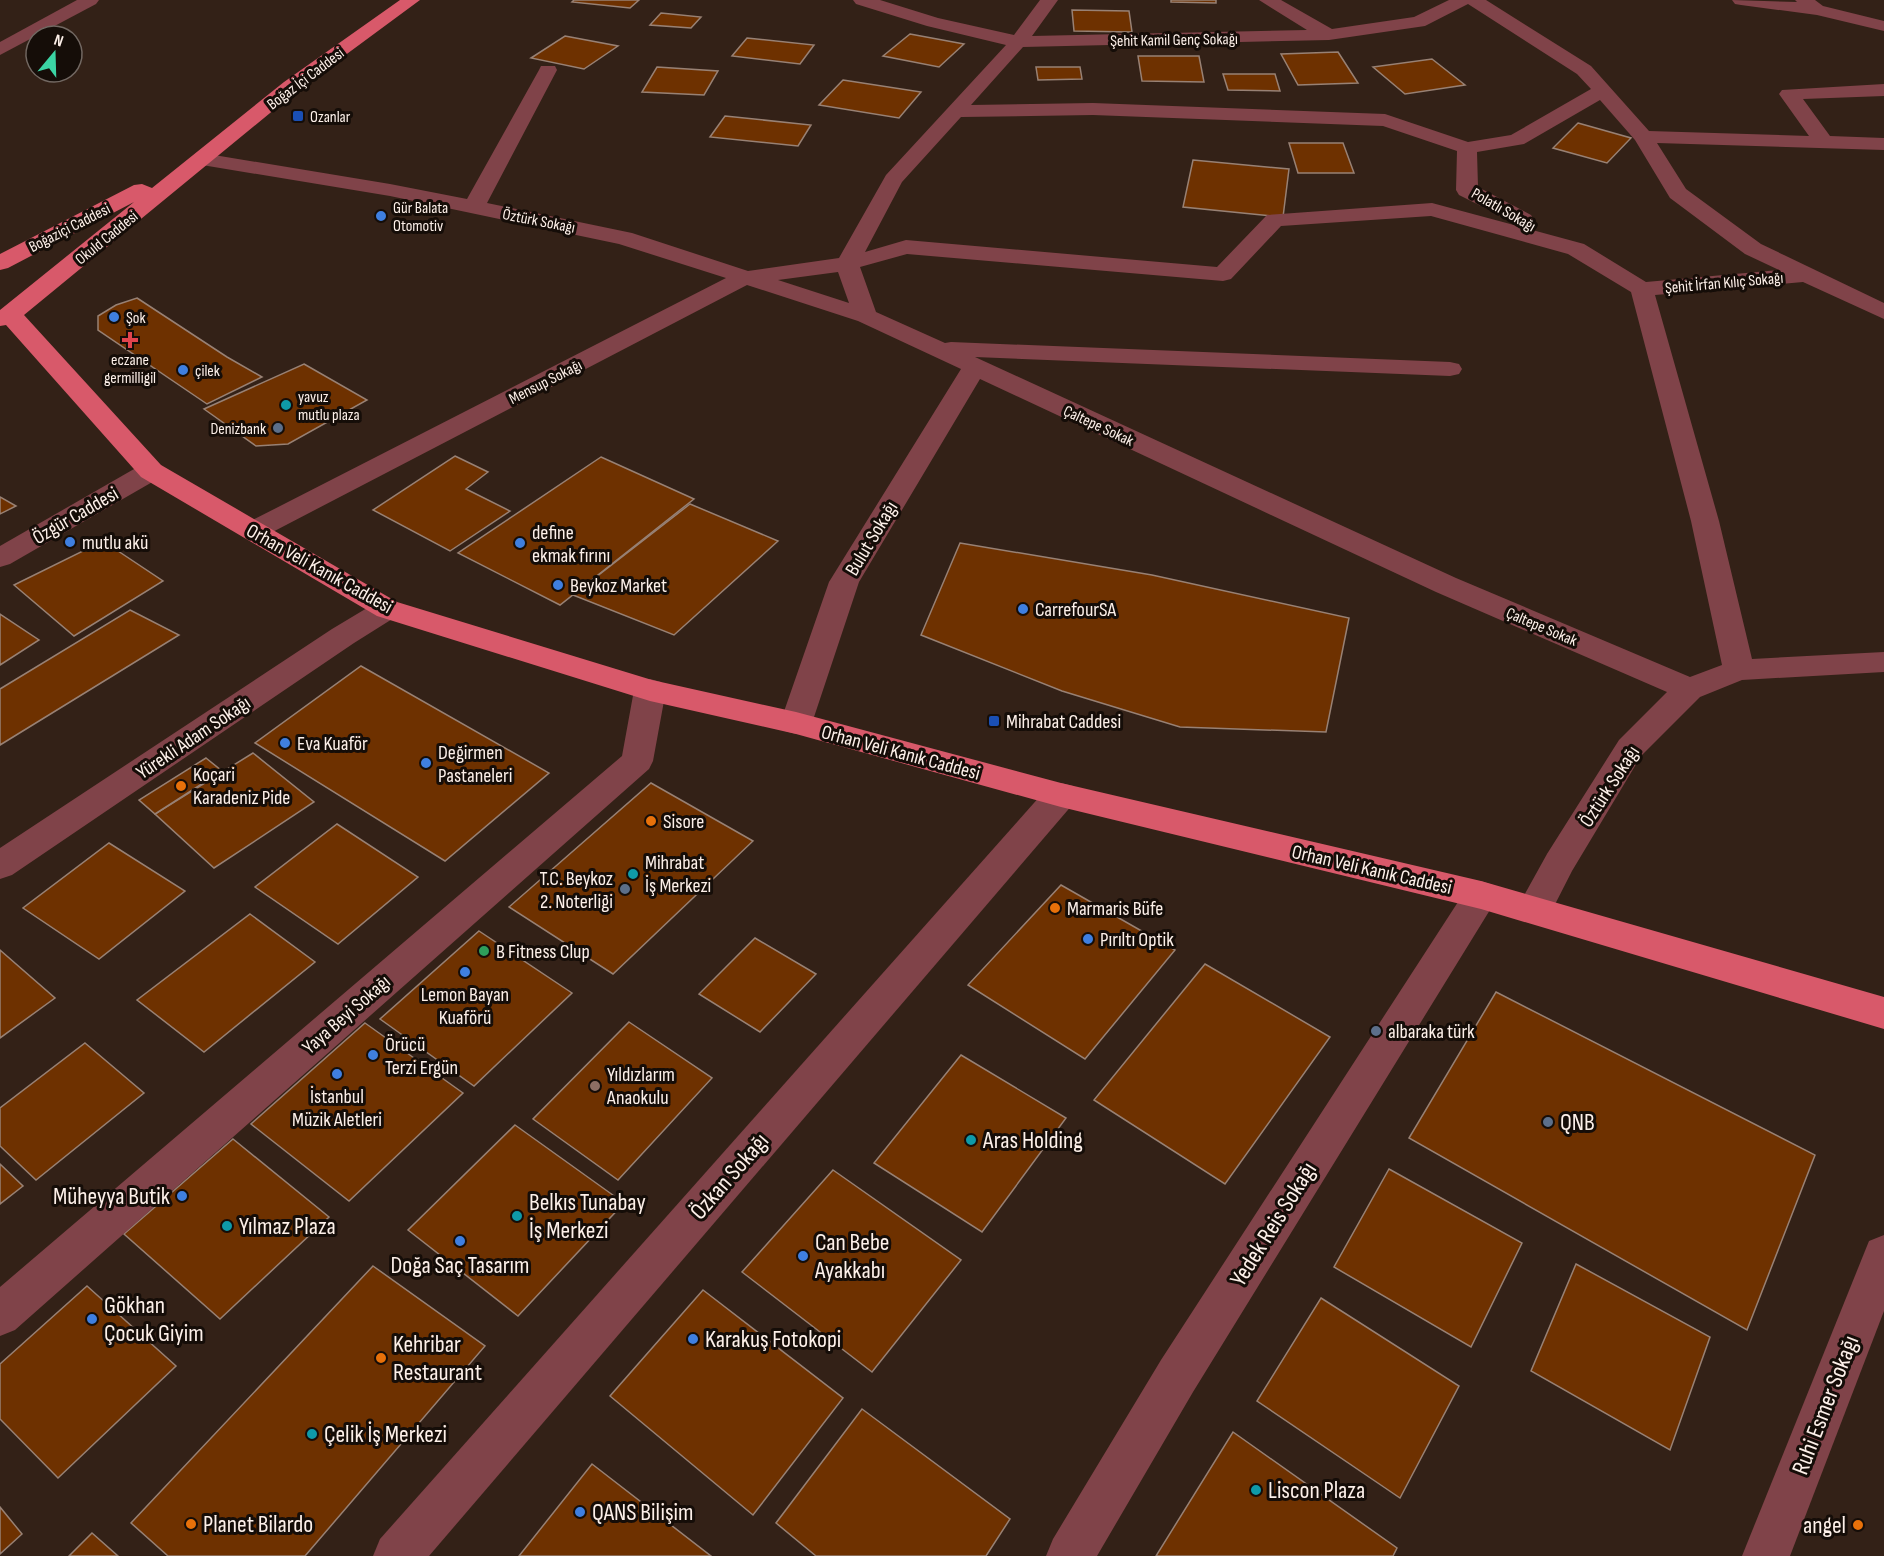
<svg xmlns="http://www.w3.org/2000/svg" width="1884" height="1556" font-family="'Sofia Sans Condensed',sans-serif">
	<rect width="100%" height="100%" fill="#332117"/>
	<g fill="#6e3100" stroke="#988174" stroke-width="1.5">
		<polygon points="574,0 639,0 630,8 572,2"/>
		<polygon points="1171,0 1216,0 1216,3 1171,2"/>
		<polygon points="1072,10 1129,11 1132,32 1074,31"/>
		<polygon points="661,13 701,17 691,28 650,25"/>
		<polygon points="910,34 964,44 939,67 883,56"/>
		<polygon points="565,36 618,46 584,69 531,58"/>
		<polygon points="747,38 814,45 800,64 732,56"/>
		<polygon points="1338,52 1358,83 1298,85 1281,54"/>
		<polygon points="1138,56 1199,56 1204,82 1142,81"/>
		<polygon points="1432,59 1465,85 1405,94 1373,67"/>
		<polygon points="657,67 718,71 704,95 642,92"/>
		<polygon points="1036,67 1080,67 1082,79 1038,80"/>
		<polygon points="1223,74 1275,74 1280,91 1228,90"/>
		<polygon points="843,80 921,92 899,118 819,105"/>
		<polygon points="725,116 811,125 798,146 710,137"/>
		<polygon points="1578,123 1631,138 1607,163 1553,148"/>
		<polygon points="1289,143 1343,143 1354,173 1298,173"/>
		<polygon points="1193,160 1289,169 1283,217 1183,207"/>
		<polygon points="137,298 227,357 262,377 207,404 98,330 98,316 116,305"/>
		<polygon points="304,364 367,400 288,444 256,446 204,409"/>
		<polygon points="455,456 488,472 466,489 510,511 450,551 373,510"/>
		<polygon points="601,457 694,499 560,605 458,553"/>
		<polygon points="0,497 16,506 0,514"/>
		<polygon points="690,504 778,541 674,635 573,595"/>
		<polygon points="103,541 163,581 74,636 14,585"/>
		<polygon points="960,543 1152,575 1349,618 1326,732 1180,727 1062,691 921,635"/>
		<polygon points="130,610 179,635 0,745 0,689"/>
		<polygon points="0,614 39,640 0,665"/>
		<polygon points="361,666 549,773 445,861 255,743"/>
		<polygon points="253,753 314,802 214,868 155,814"/>
		<polygon points="206,758 222,771 155,814 139,800"/>
		<polygon points="651,783 753,841 613,974 509,907"/>
		<polygon points="337,824 418,877 338,944 255,887"/>
		<polygon points="109,843 185,891 99,959 23,908"/>
		<polygon points="1061,885 1175,950 1085,1059 968,985"/>
		<polygon points="250,914 315,962 204,1052 137,1000"/>
		<polygon points="479,931 572,993 474,1086 380,1019"/>
		<polygon points="755,938 816,974 760,1032 699,994"/>
		<polygon points="0,950 55,998 0,1038"/>
		<polygon points="1205,964 1330,1037 1225,1184 1094,1100"/>
		<polygon points="1496,992 1815,1155 1747,1330 1409,1138"/>
		<polygon points="629,1022 712,1078 618,1180 533,1119"/>
		<polygon points="365,1023 463,1093 349,1201 251,1124"/>
		<polygon points="85,1043 144,1093 36,1180 0,1146 0,1108"/>
		<polygon points="961,1055 1066,1118 982,1232 874,1163"/>
		<polygon points="515,1125 624,1203 518,1316 408,1230"/>
		<polygon points="233,1139 329,1217 220,1319 124,1234"/>
		<polygon points="0,1164 23,1186 0,1204"/>
		<polygon points="1389,1169 1522,1243 1471,1347 1334,1267"/>
		<polygon points="833,1170 961,1260 872,1372 742,1272"/>
		<polygon points="1576,1264 1710,1337 1670,1450 1531,1371"/>
		<polygon points="373,1266 485,1346 305,1556 168,1556 131,1523"/>
		<polygon points="87,1286 176,1366 58,1478 0,1419 0,1364"/>
		<polygon points="703,1290 843,1398 753,1515 610,1396"/>
		<polygon points="1321,1298 1459,1386 1400,1498 1257,1401"/>
		<polygon points="862,1409 1010,1519 986,1556 816,1556 776,1523"/>
		<polygon points="1233,1432 1397,1548 1393,1556 1156,1556"/>
		<polygon points="592,1464 711,1556 519,1556"/>
		<polygon points="0,1507 22,1534 0,1554"/>
		<polygon points="92,1533 118,1556 69,1556"/>
	</g>
	<g fill="none" stroke-linecap="round" stroke-linejoin="round">
		<g fill="#804349" fill-rule="evenodd">
			<polygon points="77,0 99,0 96,4 0,55 0,42"/>
			<path d="M853,0H880L938,18L1014,35L1040,0H1058L1032,36L1307,30L1259,0H1281L1332,29L1414,17L1449,0H1486L1591,66L1649,131L1809,136L1779,94L1782,90L1884,84V96L1803,99L1830,136L1884,138V150L1657,143L1686,189L1761,244L1884,303V319L1803,282L1655,295L1719,521L1752,659L1884,652V672L1742,680L1700,697L1641,756L1572,871L1547,920L1534,924L1521,920L1516,910L1547,854L1619,740L1667,692L1436,592L980,379L859,582L812,723L807,731L796,734L785,731L780,723L829,582L961,369L858,321L747,285L263,537L253,540L243,537L239,531L243,525L726,278L619,244L390,196L202,165L195,163L192,159L195,155L202,153L390,184L467,199L539,70L541,66H555L557,70L487,203L632,233L748,271L839,258L886,175L1006,45L927,26L856,4ZM1468,4L1577,74L1591,89L1511,135L1468,142L1385,114L1093,103L971,105L1023,47L1329,40L1425,26ZM1600,100L1635,140L1670,198L1745,254L1779,270L1646,282L1584,244L1432,203L1267,215L1217,267L906,240L865,252L902,182L961,117L1093,115L1383,126L1457,151L1456,190L1459,195L1523,227L1531,225L1534,220L1531,215L1478,187L1477,152L1524,144ZM1431,216L1568,254L1631,292L1691,521L1722,665L1690,677L1456,578L975,357L1450,376L1459,374L1462,369L1459,364L1450,362L951,342L945,343L876,312L860,267L907,254L1223,281L1231,279L1281,226ZM838,272L849,303L778,280Z"/>
			<polygon points="1732,0 1797,2 1795,0 1815,0 1823,6 1884,21 1884,31 1817,15 1741,5 1735,4"/>
			<polygon points="151,463 161,465 164,471 161,477 10,564 0,567 0,546 141,465"/>
			<polygon points="387,599 397,602 402,609 397,616 354,643 12,875 0,879 0,848 332,629 377,602"/>
			<polygon points="650,679 661,682 666,690 653,761 649,769 15,1330 0,1336 0,1287 622,756 634,690 639,682"/>
			<polygon points="1061,783 1073,786 1078,795 1073,804 429,1556 373,1556 380,1539 1049,786"/>
			<polygon points="1481,881 1493,885 1499,895 1493,905 1193,1392 1097,1556 1046,1556 1053,1539 1161,1360 1469,885"/>
			<polygon points="1884,1235 1884,1311 1790,1556 1742,1556 1869,1241"/>
		</g>
		<polygon fill="#d8596a" fill-rule="evenodd" points="400,0 420,0 298,90 24,315 161,465 397,602 652,680 796,712 1061,783 1481,881 1884,997 1884,1029 1481,909 1061,807 796,734 650,701 377,616 141,477 6,325 0,326 0,310 134,202 8,268 0,270 0,254 134,185 142,184 152,188 284,82"/>
	</g>
	<g fill="#1a4fb4" stroke="#150d08" stroke-width="2">
		<rect x="292" y="110" width="12" height="12" rx="3"/>
		<rect x="988" y="715" width="12" height="12" rx="3"/>
	</g>
	<g fill="#3f7fe0" stroke="#150d08" stroke-width="2">
		<circle cx="381" cy="216" r="6"/>
		<circle cx="114" cy="317" r="6"/>
		<circle cx="183" cy="370" r="6"/>
		<circle cx="70" cy="542" r="6"/>
		<circle cx="520" cy="543" r="6"/>
		<circle cx="558" cy="585" r="6"/>
		<circle cx="1023" cy="609" r="6"/>
		<circle cx="285" cy="743" r="6"/>
		<circle cx="426" cy="763" r="6"/>
		<circle cx="1088" cy="939" r="6"/>
		<circle cx="465" cy="972" r="6"/>
		<circle cx="373" cy="1055" r="6"/>
		<circle cx="337" cy="1074" r="6"/>
		<circle cx="182" cy="1196" r="6"/>
		<circle cx="460" cy="1241" r="6"/>
		<circle cx="803" cy="1256" r="6"/>
		<circle cx="92" cy="1319" r="6"/>
		<circle cx="693" cy="1339" r="6"/>
		<circle cx="580" cy="1512" r="6"/>
	</g>
	<path fill="#e0444e" stroke="#150d08" stroke-width="2" d="M127 331h6v6h6v6h-6v6h-6v-6h-6v-6h6z"/>
	<g fill="#0f9aa8" stroke="#150d08" stroke-width="2">
		<circle cx="286" cy="405" r="6"/>
		<circle cx="633" cy="874" r="6"/>
		<circle cx="971" cy="1140" r="6"/>
		<circle cx="517" cy="1216" r="6"/>
		<circle cx="227" cy="1226" r="6"/>
		<circle cx="312" cy="1434" r="6"/>
		<circle cx="1256" cy="1490" r="6"/>
	</g>
	<g fill="#5c6f8a" stroke="#150d08" stroke-width="2">
		<circle cx="278" cy="428" r="6"/>
		<circle cx="625" cy="889" r="6"/>
		<circle cx="1376" cy="1031" r="6"/>
		<circle cx="1548" cy="1122" r="6"/>
	</g>
	<g fill="#e8710a" stroke="#150d08" stroke-width="2">
		<circle cx="181" cy="786" r="6"/>
		<circle cx="651" cy="821" r="6"/>
		<circle cx="1055" cy="908" r="6"/>
		<circle cx="381" cy="1358" r="6"/>
		<circle cx="191" cy="1524" r="6"/>
		<circle cx="1858" cy="1525" r="6"/>
	</g>
	<circle fill="#2e9e5b" stroke="#150d08" stroke-width="2" cx="484" cy="951" r="6"/>
	<circle fill="#8d6e63" stroke="#150d08" stroke-width="2" cx="595" cy="1086" r="6"/>
	<g text-anchor="middle" stroke-width="6" stroke-linejoin="round" paint-order="stroke">
		<g font-size="16" fill="#fdf0e9" stroke="#150d08">
			<text transform="translate(1174 39) rotate(-1)" y="6">Şehit Kamil Genç Sokağı</text>
			<text transform="translate(305 78) rotate(-37)" y="6">Boğaz İçi Caddesi</text>
			<text transform="translate(1504 209) rotate(30)" y="6">Polatlı Sokağı</text>
			<text transform="translate(539 220) rotate(11)" y="6">Öztürk Sokağı</text>
			<text transform="translate(69 227) rotate(-27)" y="6">Boğaziçi Caddesi</text>
			<text transform="translate(106 237) rotate(-39)" y="6">Okuld Caddesi</text>
			<text transform="translate(1724 282) rotate(-5)" y="6">Şehit İrfan Kılıç Sokağı</text>
			<text transform="translate(545 381) rotate(-27)" y="6">Mensup Sokağı</text>
			<text transform="translate(1099 425) rotate(25)" y="6">Çaltepe Sokak</text>
			<text transform="translate(1542 626) rotate(23)" y="6">Çaltepe Sokak</text>
		</g>
		<g font-size="16" fill="#fdf0e9" stroke="#150d08" text-anchor="start">
			<text x="310" y="122">Ozanlar</text>
			<text x="393" y="213">Gür Balata<tspan x="393" dy="18">Otomotiv</tspan></text>
			<text x="126" y="323">Şok</text>
			<text x="130" y="365" text-anchor="middle">eczane<tspan x="130" dy="18">germilligil</tspan></text>
			<text x="195" y="376">çilek</text>
			<text x="298" y="402">yavuz<tspan x="298" dy="18">mutlu plaza</tspan></text>
			<text x="266" y="434" text-anchor="end">Denizbank</text>
		</g>
		<g font-size="20" fill="#fdf0e9" stroke="#150d08">
			<text transform="translate(75 515) rotate(-30)" y="7">Özgür Caddesi</text>
			<text transform="translate(871 538) rotate(-59)" y="7">Bulut Sokağı</text>
			<text transform="translate(320 568) rotate(29)" y="7">Orhan Veli Kanık Caddesi</text>
			<text transform="translate(193 737) rotate(-34)" y="7">Yürekli Adam Sokağı</text>
			<text transform="translate(901 752) rotate(15)" y="7">Orhan Veli Kanık Caddesi</text>
			<text transform="translate(1609 786) rotate(-57)" y="7">Öztürk Sokağı</text>
			<text transform="translate(1372 869) rotate(13)" y="7">Orhan Veli Kanık Caddesi</text>
			<text transform="translate(346 1014) rotate(-41)" y="7">Yaya Beyi Sokağı</text>
		</g>
		<g font-size="20" fill="#fdf0e9" stroke="#150d08" text-anchor="start">
			<text x="532" y="539">define<tspan x="532" dy="23">ekmak fırını</tspan></text>
			<text x="82" y="549">mutlu akü</text>
			<text x="570" y="592">Beykoz Market</text>
			<text x="1035" y="616">CarrefourSA</text>
			<text x="1006" y="728">Mihrabat Caddesi</text>
			<text x="297" y="750">Eva Kuaför</text>
			<text x="438" y="759">Değirmen<tspan x="438" dy="23">Pastaneleri</tspan></text>
			<text x="193" y="781">Koçari<tspan x="193" dy="23">Karadeniz Pide</tspan></text>
			<text x="663" y="828">Sisore</text>
			<text x="645" y="869">Mihrabat<tspan x="645" dy="23">İş Merkezi</tspan></text>
			<text x="613" y="885" text-anchor="end">T.C. Beykoz<tspan x="613" dy="23">2. Noterliḡi</tspan></text>
			<text x="1067" y="915">Marmaris Büfe</text>
			<text x="1100" y="946">Pırıltı Optik</text>
			<text x="496" y="958">B Fitness Clup</text>
			<text x="465" y="1001" text-anchor="middle">Lemon Bayan<tspan x="465" dy="23">Kuaförü</tspan></text>
			<text x="1388" y="1038">albaraka türk</text>
			<text x="385" y="1051">Örücü<tspan x="385" dy="23">Terzi Ergün</tspan></text>
			<text x="607" y="1081">Yıldızlarım<tspan x="607" dy="23">Anaokulu</tspan></text>
			<text x="337" y="1103" text-anchor="middle">İstanbul<tspan x="337" dy="23">Müzik Aletleri</tspan></text>
		</g>
		<g font-size="24" fill="#fdf0e9" stroke="#150d08" text-anchor="start">
			<text x="1560" y="1130">QNB</text>
			<text x="983" y="1148">Aras Holding</text>
			<text x="170" y="1204" text-anchor="end">Müheyya Butik</text>
			<text x="529" y="1210">Belkıs Tunabay<tspan x="529" dy="28">İş Merkezi</tspan></text>
			<text x="239" y="1234">Yılmaz Plaza</text>
			<text x="815" y="1250">Can Bebe<tspan x="815" dy="28">Ayakkabı</tspan></text>
			<text x="460" y="1273" text-anchor="middle">Doğa Saç Tasarım</text>
			<text x="104" y="1313">Gökhan<tspan x="104" dy="28">Çocuk Giyim</tspan></text>
			<text x="705" y="1347">Karakuş Fotokopi</text>
			<text x="393" y="1352">Kehribar<tspan x="393" dy="28">Restaurant</tspan></text>
			<text x="324" y="1442">Çelik İş Merkezi</text>
			<text x="1268" y="1498">Liscon Plaza</text>
			<text x="592" y="1520">QANS Bilişim</text>
			<text x="203" y="1532">Planet Bilardo</text>
			<text x="1846" y="1533" text-anchor="end">angel</text>
		</g>
		<g font-size="24" fill="#fdf0e9" stroke="#150d08">
			<text transform="translate(729 1176) rotate(-49)" y="8">Özkan Sokağı</text>
			<text transform="translate(1273 1224) rotate(-58)" y="8">Yedek Reis Sokağı</text>
			<text transform="translate(1825 1405) rotate(-69)" y="8">Ruhi Esmer Sokağı</text>
		</g>
	</g>
	<g transform="translate(54 54) rotate(19)"><circle r="28" fill="#150d08" stroke="#726862" stroke-width="1.5"/>
	<path d="M0-4.5L10 22L0 15L-10 22Z" fill="#3bd4a4"/>
	<text y="-9" font-size="16" font-weight="bold" text-anchor="middle" fill="#fdf0e9">N</text>
	</g>
</svg>
